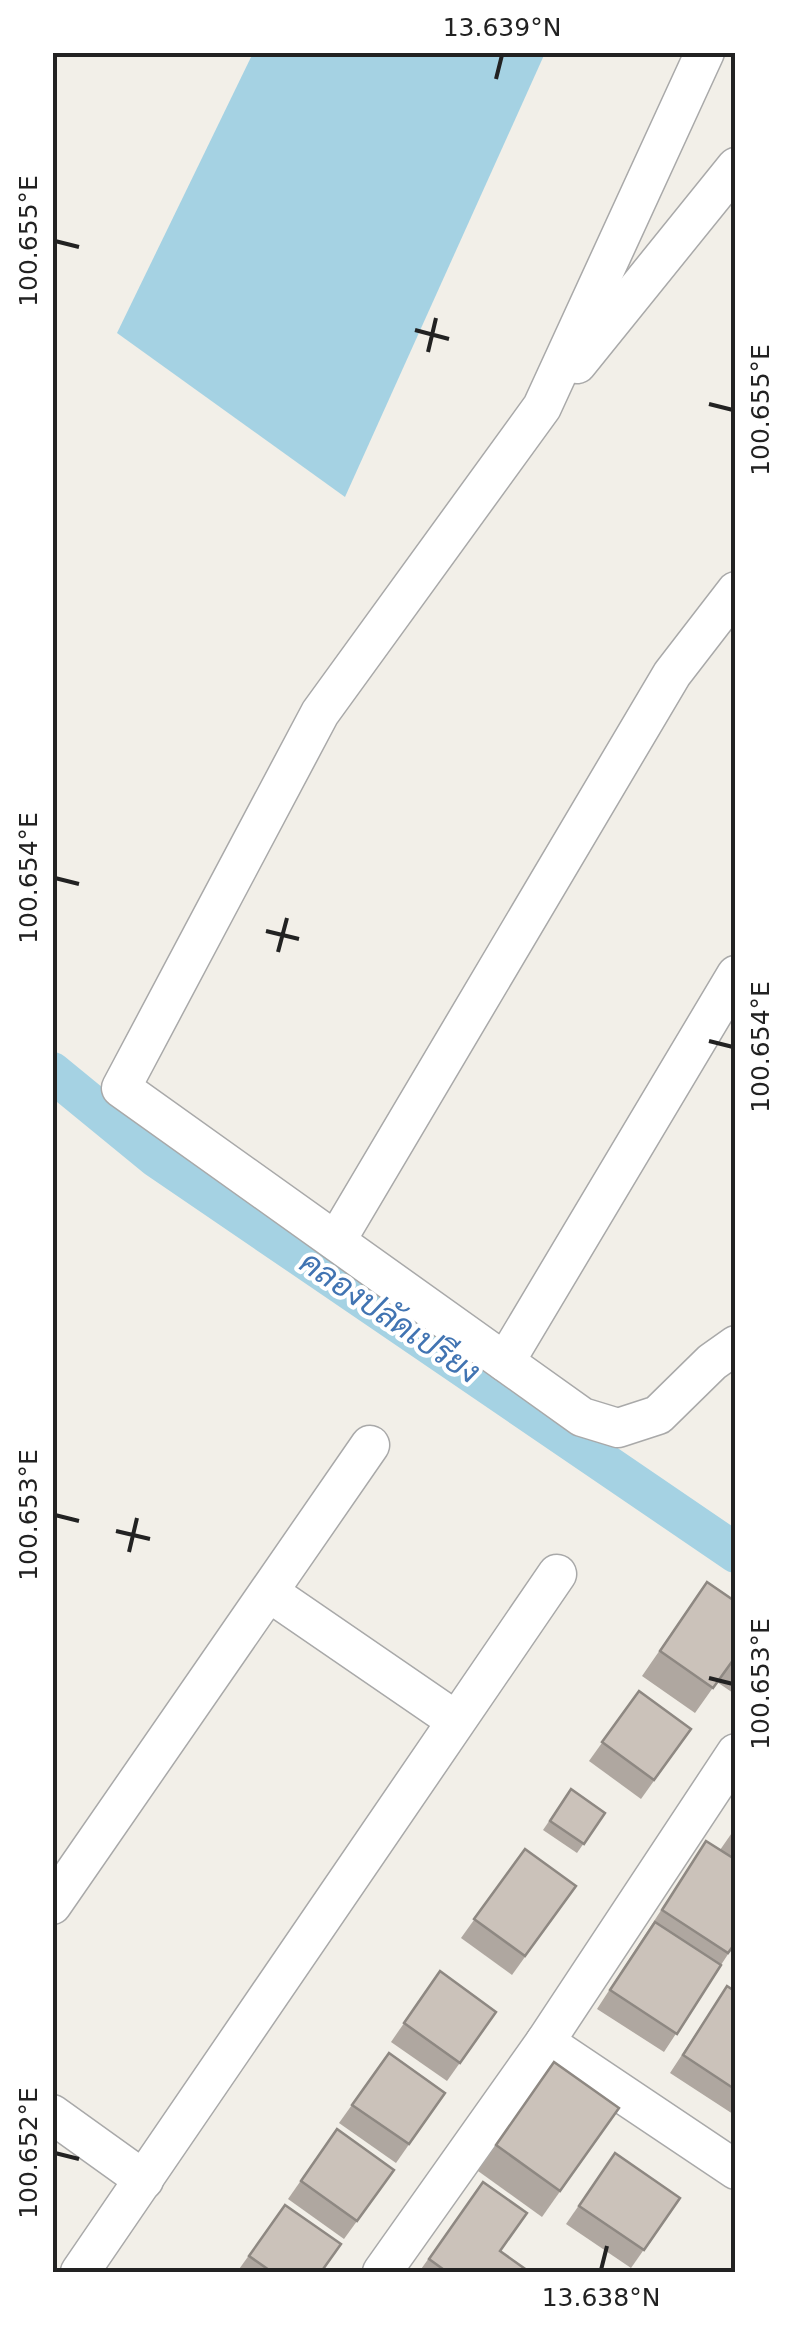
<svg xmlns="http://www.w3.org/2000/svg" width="788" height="2325" font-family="'DejaVu Sans',Sarabun,sans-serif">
	<rect width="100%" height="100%" fill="#f2efe8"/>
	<polygon fill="#a5d2e3" points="253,53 545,53 345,497 117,333"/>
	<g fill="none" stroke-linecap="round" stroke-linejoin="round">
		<polyline stroke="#a5d2e3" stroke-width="40" points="52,1072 157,1158 736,1553"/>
		<defs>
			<g id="minor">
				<polyline points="705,52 542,407 320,713 121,1088 582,1417 618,1428 658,1415 712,1362 736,1345"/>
				<polyline points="577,364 736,167"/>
				<polyline points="336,1241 672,674 736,591"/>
				<polyline points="505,1362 736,975"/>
				<polyline points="270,1593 455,1720"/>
				<polyline points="52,1905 370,1445"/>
				<polyline points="545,2042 736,2170"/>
				<polyline points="52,2114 144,2180"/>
				<polyline points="80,2272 557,1574"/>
				<polyline points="382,2272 545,2042 736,1753"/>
			</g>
		</defs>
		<use href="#minor" stroke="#a9a9a9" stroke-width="41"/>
		<use href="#minor" stroke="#fff" stroke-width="38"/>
	</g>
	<g fill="#afa7a0">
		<polygon points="707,1582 736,1602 736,1695 717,1682 695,1713 642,1676"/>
		<polygon points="639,1691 691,1729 641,1799 589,1761"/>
		<polygon points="571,1789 605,1813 577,1853 543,1830"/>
		<polygon points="736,1827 736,1942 664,2052 597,2009 706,1841 720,1850"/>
		<polygon points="525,1849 576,1886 512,1975 461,1938"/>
		<polygon points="440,1971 496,2012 447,2081 391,2042"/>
		<polygon points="736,1981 736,2116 670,2073 727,1986 730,1988"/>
		<polygon points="389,2053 445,2093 396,2163 339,2123"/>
		<polygon points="554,2062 619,2108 542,2217 478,2171"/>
		<polygon points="337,2129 394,2170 344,2239 288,2199"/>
		<polygon points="615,2153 680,2198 631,2268 566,2224"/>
		<polygon points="483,2182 500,2251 527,2272 419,2272"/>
		<polygon points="285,2205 321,2272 237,2272"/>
	</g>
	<g fill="#cbc2ba" stroke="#8e8882" stroke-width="2.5">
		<polygon points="707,1582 736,1602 736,1656 713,1688 660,1651"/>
		<polygon points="639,1691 691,1729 654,1780 602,1742"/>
		<polygon points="571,1789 605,1813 584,1844 550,1821"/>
		<polygon points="706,1841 736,1860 736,1942 728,1953 662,1910"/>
		<polygon points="525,1849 576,1886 525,1956 474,1919"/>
		<polygon points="655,1922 721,1965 677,2034 610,1990"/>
		<polygon points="440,1971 496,2012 460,2063 404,2023"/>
		<polygon points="727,1986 736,1992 736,2090 683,2055"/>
		<polygon points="389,2053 445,2093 409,2144 352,2105"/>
		<polygon points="554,2062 619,2108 560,2191 496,2145"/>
		<polygon points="337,2129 394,2170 357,2221 301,2181"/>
		<polygon points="615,2153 680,2198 644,2250 579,2206"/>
		<polygon points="483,2182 527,2213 500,2251 528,2271 527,2272 447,2272 429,2259"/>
		<polygon points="285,2205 341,2244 321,2272 272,2272 249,2256"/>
	</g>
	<path fill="none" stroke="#222" stroke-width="4" d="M496,79L502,55M55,241L79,247M415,330L449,339M428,352L436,318M709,404L733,410M55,878L79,884M266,931L299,939M278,952L287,918M709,1041L733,1047M55,1515L79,1521M116,1531L150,1539M129,1552L137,1518M709,1678L733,1684M55,2153L79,2159M601,2270L607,2246"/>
	<g text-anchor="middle" stroke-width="8" stroke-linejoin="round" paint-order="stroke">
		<g font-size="32" font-style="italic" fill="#4174b2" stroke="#fff">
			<text transform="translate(390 1317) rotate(34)" y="11">คลองปลัดเปรียง</text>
		</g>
	</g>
	<rect width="788" height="2325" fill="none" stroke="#ffffff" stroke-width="110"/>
	<rect x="55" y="55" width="678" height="2215" fill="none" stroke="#222" stroke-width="4"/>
	<g font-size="25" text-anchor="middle" fill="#222">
		<text x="502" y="36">13.639°N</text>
		<text transform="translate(28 241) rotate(-90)" y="9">100.655°E</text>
		<text transform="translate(760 410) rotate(-90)" y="9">100.655°E</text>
		<text transform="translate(28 878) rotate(-90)" y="9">100.654°E</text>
		<text transform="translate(760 1047) rotate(-90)" y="9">100.654°E</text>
		<text transform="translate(28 1515) rotate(-90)" y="9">100.653°E</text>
		<text transform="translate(760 1684) rotate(-90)" y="9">100.653°E</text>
		<text transform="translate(28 2153) rotate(-90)" y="9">100.652°E</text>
		<text x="601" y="2306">13.638°N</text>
	</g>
</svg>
